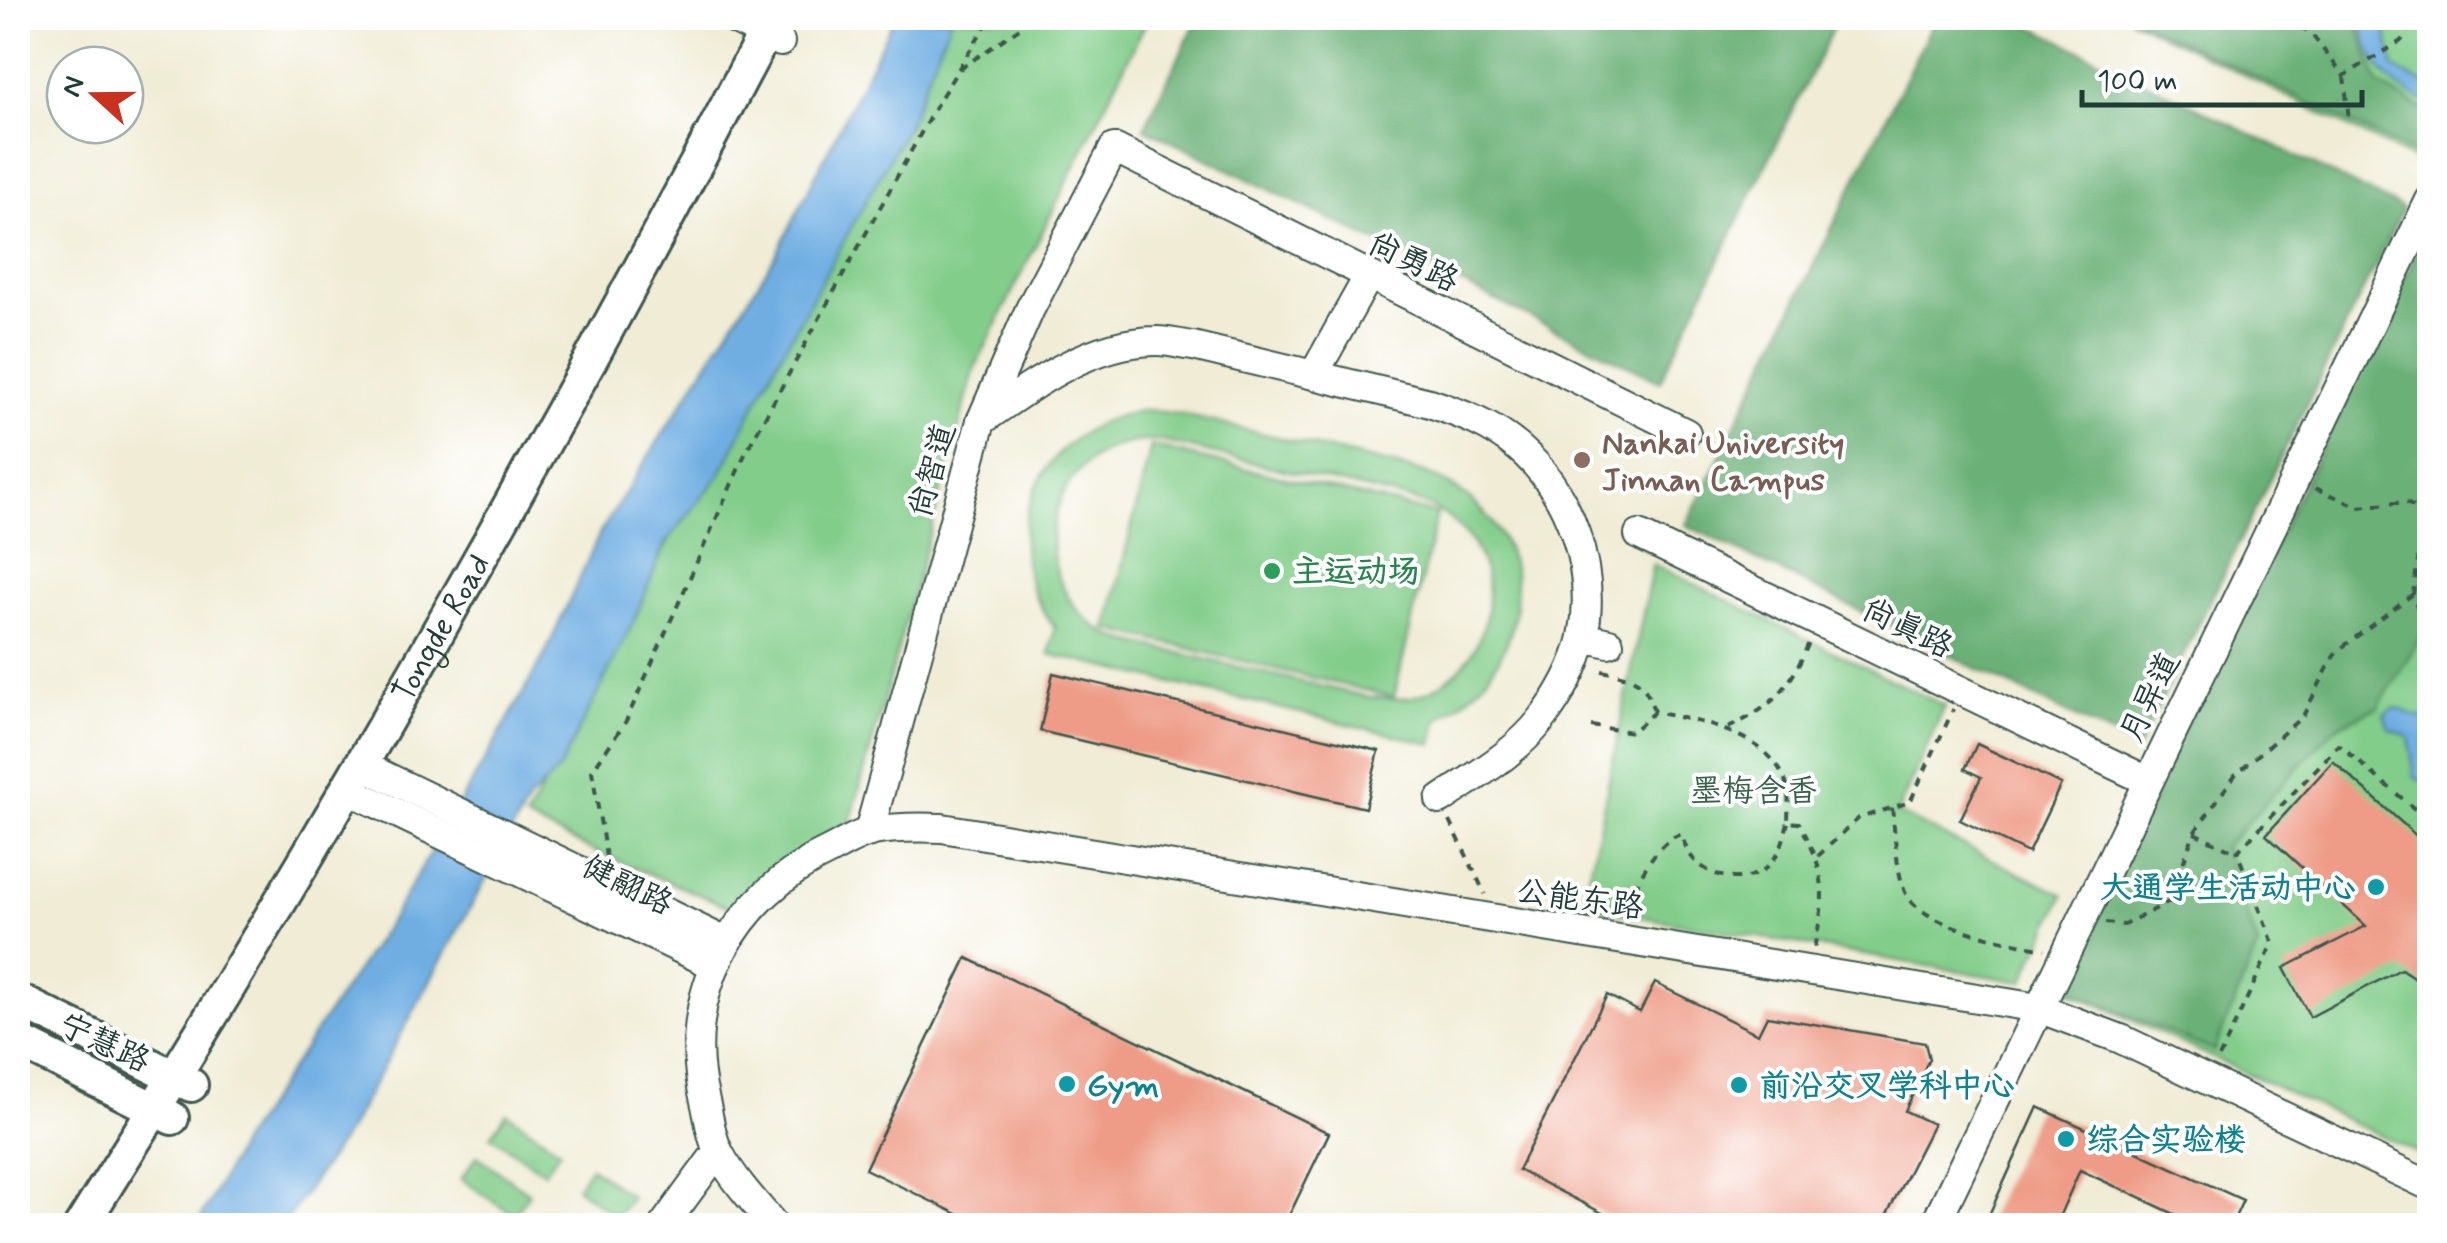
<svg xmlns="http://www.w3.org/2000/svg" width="2447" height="1243" font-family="Mynerve,'LXGW WenKai TC',sans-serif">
	<rect width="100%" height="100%" fill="#fff"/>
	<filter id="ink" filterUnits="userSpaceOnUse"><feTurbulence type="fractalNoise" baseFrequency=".01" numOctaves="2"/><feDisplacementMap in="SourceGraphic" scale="20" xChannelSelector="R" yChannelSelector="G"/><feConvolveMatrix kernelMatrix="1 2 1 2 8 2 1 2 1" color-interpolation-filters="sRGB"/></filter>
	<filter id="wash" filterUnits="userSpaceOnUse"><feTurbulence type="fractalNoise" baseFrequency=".0048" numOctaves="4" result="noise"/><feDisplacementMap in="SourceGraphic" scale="40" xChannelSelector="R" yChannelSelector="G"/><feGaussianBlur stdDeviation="2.25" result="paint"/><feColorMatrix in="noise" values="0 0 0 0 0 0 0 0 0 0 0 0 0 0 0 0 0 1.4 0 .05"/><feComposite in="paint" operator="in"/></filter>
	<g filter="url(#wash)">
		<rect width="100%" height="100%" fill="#f0ecd6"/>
		<g fill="#83cd8b" stroke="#518560" stroke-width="2.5" fill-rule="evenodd">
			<polygon points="936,18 1148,18 975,368 851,820 729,907 592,850 526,819"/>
			<polygon points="2129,18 2429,18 2429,167"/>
			<polygon points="2429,227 2429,1158 2058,986"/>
			<path d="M1148,410L1180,414L1422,472C1542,517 1547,655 1439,718L1433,744L1049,654L1055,628C1046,615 1037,603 1032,588C1002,502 1060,419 1148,410ZM1142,441H1161L1412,500C1506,526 1514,648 1429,691C1410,701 1389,698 1368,697L1123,640C1020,605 1033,451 1142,441Z"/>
			<polygon points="1151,446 1437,514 1394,697 1107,629"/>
			<polygon points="1653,564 1945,706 1897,813 2064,895 2023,982 1583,907"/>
			<polygon points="507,1113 560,1150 544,1172 491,1136"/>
			<polygon points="477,1156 529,1193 514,1215 461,1179"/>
			<polygon points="591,1167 631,1197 616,1217 576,1187"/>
		</g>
		<g fill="#6ab077" stroke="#447656" stroke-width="2.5">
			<polygon points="1198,18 1838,18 1660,381 1144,128"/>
			<polygon points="1935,18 2015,18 2403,209 2138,748 1686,525"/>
			<polygon points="2134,18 2355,18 2379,85 2429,113 2429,161"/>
			<polygon points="2429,227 2429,624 2378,707 2336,727 2224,847 2258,946 2214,1051 2058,986"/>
		</g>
		<g fill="#6faee2" stroke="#47768b" stroke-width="2.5">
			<polygon points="894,18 951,18 908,125 773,369 720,475 665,544 634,621 559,769 529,800 349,1129 283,1225 197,1226 240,1144 390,921 483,764 545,654 600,533 776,255"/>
			<path d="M2360,18H2384L2394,68L2429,86V103C2384,85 2371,64 2360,18Z"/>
			<polygon points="2396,708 2421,718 2429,714 2429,783 2415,778 2409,737 2389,728 2384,715"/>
		</g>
		<g id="blocks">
			<g fill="#ee9c87">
				<polygon points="1053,673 1379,751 1365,808 1040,731"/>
				<polygon points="1977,744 2061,784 2028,853 1960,820 1981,777 1965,769"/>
				<polygon points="2333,761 2430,848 2430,988 2401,969 2310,1017 2284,968 2366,926 2266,835"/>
				<polygon points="967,958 1329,1133 1284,1226 982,1226 865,1169"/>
				<polygon points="1655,983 1758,1034 1767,1016 1925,1043 1929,1059 1905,1111 1933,1124 1881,1226 1628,1226 1518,1170 1607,995 1640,1012"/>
				<polygon points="2038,1107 2243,1200 2231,1226 2200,1226 2080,1170 2055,1226 1984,1226"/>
			</g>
		</g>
	</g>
	<g filter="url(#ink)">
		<use href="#blocks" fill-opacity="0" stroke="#3e574c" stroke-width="2.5"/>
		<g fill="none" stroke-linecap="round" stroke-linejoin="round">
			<defs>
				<g id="minor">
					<polyline points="731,18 780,42"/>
					<polyline points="1314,374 1368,277"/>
					<path d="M981,421C1032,385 1090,342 1155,341C1167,340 1181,345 1193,346L1430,403C1462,414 1492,425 1519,448C1570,492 1597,570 1583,637C1577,665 1560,696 1542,719C1516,753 1475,776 1440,800"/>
					<polyline points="1639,535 2148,781"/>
					<polyline points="1583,637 1609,643"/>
					<polyline points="362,765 726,942"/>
					<polyline points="347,789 714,965"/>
					<polyline points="869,832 981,421 1030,309 1114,148 1686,433"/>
					<polyline points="663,1226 718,1151"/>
					<path d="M775,1226C755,1203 733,1179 719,1153C711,1138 709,1117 705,1101C678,995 734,895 831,850C844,843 859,834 873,831C896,827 919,827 942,828L2038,1008L2121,1039L2430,1186"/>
					<polyline points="1934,1226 2430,200"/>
				</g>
				<g id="major">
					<polyline points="18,1000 191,1085"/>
					<polyline points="18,1041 172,1118"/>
					<path id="s1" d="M81,1226C329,833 559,429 773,18"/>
				</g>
			</defs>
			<use href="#minor" stroke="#3e574c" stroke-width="32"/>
			<use href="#major" stroke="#3e574c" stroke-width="38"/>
			<g stroke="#3e574c" stroke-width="4" stroke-dasharray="8 8" stroke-linecap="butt">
				<polyline points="2287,18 2312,35 2344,76 2401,41 2416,18"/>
				<polyline points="960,69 1034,18"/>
				<polyline points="2344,76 2349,120"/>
				<polyline points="2315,488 2359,507 2405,502 2425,513 2413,594 2430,648"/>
				<path d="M1602,671C1635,678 1645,679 1654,712"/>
				<path d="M1591,726L1632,732L1654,712C1697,721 1770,733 1786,783C1790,794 1788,810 1788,822L1799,823C1827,871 1826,896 1814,948"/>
				<path d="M1728,728C1776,705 1790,688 1810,640"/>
				<path d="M1892,808C1895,831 1896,871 1905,892C1922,928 2009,942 2045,949"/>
				<polyline points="1450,821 1485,894"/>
				<polyline points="2194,833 2236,852"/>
				<polyline points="1818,856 1859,818 1910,802 1953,710"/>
				<polyline points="606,857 592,771 626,721 746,452 938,102 990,18"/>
				<path d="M1627,919C1631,891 1652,843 1681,834C1684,841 1686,850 1691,856C1708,879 1748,887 1769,865C1781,853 1784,838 1788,822"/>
				<polyline points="2105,923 2124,925 2169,902 2194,833 2235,775 2303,716 2336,652 2413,594 2430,572"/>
				<polyline points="2219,1058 2273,943 2237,852 2339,745 2430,822"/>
			</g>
			<use href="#minor" stroke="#fff" stroke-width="28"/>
			<use href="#major" stroke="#fff" stroke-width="32"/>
		</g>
	</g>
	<circle fill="#8d6e63" stroke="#fff" stroke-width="4" cx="1582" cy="460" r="10"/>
	<circle fill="#2e9e5b" stroke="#fff" stroke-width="4" cx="1272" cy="571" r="10"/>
	<g fill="#0f9aa8" stroke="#fff" stroke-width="4">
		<circle cx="2376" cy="887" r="10"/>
		<circle cx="1067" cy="1084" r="10"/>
		<circle cx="1739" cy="1085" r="10"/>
		<circle cx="2066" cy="1139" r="10"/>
	</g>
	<g text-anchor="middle" stroke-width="8" stroke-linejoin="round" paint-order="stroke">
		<g font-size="32" fill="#1f3d34" stroke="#fff">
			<text transform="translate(1414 261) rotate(26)" y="11">尚勇路</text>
			<text transform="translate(931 470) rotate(-74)" y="11">尚智道</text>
			<text transform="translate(1908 627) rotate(26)" y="11">尚真路</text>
			<text dy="11" stroke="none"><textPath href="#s1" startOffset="698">Tongde Road</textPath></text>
			<text transform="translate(2149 697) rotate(-64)" y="11">月异道</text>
			<text transform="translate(628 884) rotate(26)" y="11">健翮路</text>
			<text transform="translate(1580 898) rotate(8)" y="11">公能东路</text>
			<text transform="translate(105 1042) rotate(25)" y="11">宁慧路</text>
		</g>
		<g font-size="32" font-weight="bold" fill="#785e54" stroke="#fff" text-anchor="start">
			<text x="1602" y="453">Nankai University<tspan x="1602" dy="37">Jinnan Campus</tspan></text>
		</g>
		<g font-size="32" font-weight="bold" fill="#27864d" stroke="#fff" text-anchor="start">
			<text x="1292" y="582">主运动场</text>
		</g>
		<g font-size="32" fill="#38614a" stroke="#fff">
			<text x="1754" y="801">墨梅含香</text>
		</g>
		<g font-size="32" font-weight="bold" fill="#0d838f" stroke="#fff" text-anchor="start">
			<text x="2356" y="898" text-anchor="end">大通学生活动中心</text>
			<text x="1087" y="1095">Gym</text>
			<text x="1759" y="1096">前沿交叉学科中心</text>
			<text x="2086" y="1150">综合实验楼</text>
		</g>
	</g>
	<rect width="2447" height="1243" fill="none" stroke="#fff" stroke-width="60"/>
	<g transform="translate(95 95) rotate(291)"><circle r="48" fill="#ffffff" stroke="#a5b1ae" stroke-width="2.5"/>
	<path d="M0-8L18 38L0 25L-18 38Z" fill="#c8321e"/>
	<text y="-15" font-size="28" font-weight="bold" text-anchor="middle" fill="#1f3d34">N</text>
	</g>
	<path d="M2082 90v15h280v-15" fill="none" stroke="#1f3d34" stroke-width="5"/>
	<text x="2097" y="90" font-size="30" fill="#1f3d34" stroke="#ffffff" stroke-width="8" paint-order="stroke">100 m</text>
</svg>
